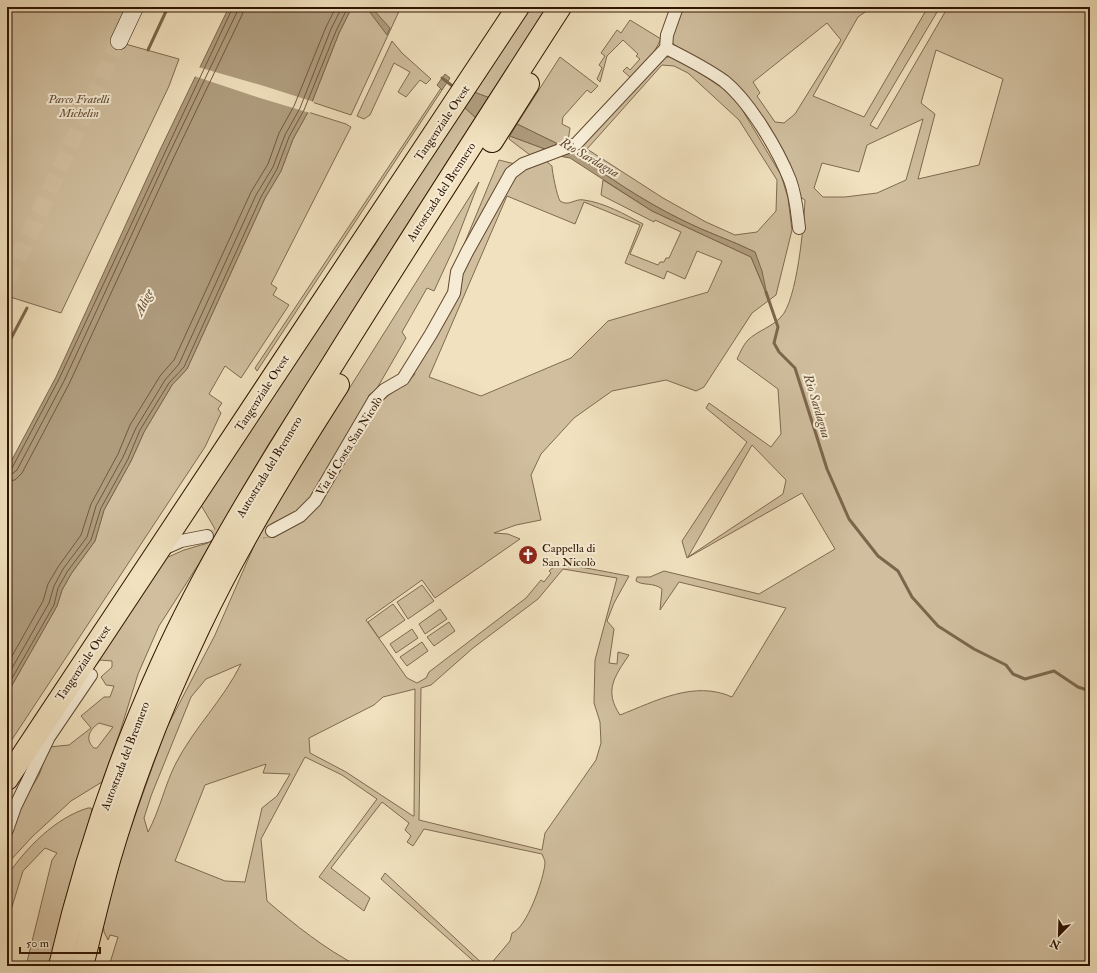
<svg xmlns="http://www.w3.org/2000/svg" width="1097" height="973" font-family="'IM FELL Double Pica',serif">
	<rect width="100%" height="100%" fill="#f1e1be"/>
	<filter id="stains"><feTurbulence type="fractalNoise" baseFrequency=".005" numOctaves="4"/><feColorMatrix values="0 0 0 0 .2 0 0 0 0 .09 0 0 0 0 .02 0 0 0 .5 -.17"/></filter>
	<radialGradient id="worn" r=".72"><stop offset=".6" stop-color="#630" stop-opacity="0"/><stop offset="1" stop-color="#630" stop-opacity=".3"/></radialGradient>
	<g fill="#d0be9e" stroke="#806a4f" fill-rule="evenodd">
		<polygon points="10,7 128,7 111,40 179,59 169,86 61,313 7,296 7,8 9,9"/>
		<polygon points="352,7 401,7 351,115 312,102 339,33"/>
		<polygon points="526,7 549,7 490,98 471,91"/>
		<path d="M680,7H872L858,17L813,96L864,117L928,7H940L870,125L877,129L948,7H1090V966H489L510,941L512,933C527,928 544,878 545,863C545,860 543,857 542,854L424,829L413,846L407,842L411,836L405,830L409,823L382,802L331,868L370,898L364,911L319,877L377,799L342,775L305,757L261,839L267,901C295,925 325,949 358,966H109L118,937L110,935L108,940L104,932L103,923L126,841L166,729L215,635L257,539L276,505L479,182L452,252L434,291L427,288L402,332L406,338L376,390L369,395L365,408L309,500L301,509L291,516L271,524L263,538C314,530 341,467 366,427C371,419 377,405 384,399C394,390 407,385 415,374L413,371L462,270L517,173L546,161L552,166C552,172 557,196 560,201C569,207 575,198 584,200C605,203 624,214 643,224L630,254L658,265L660,262H664L666,258H669L681,232L655,220L654,222L601,195L603,180L652,211L751,257L766,293L755,252C731,240 705,232 682,220C643,201 608,177 573,152L582,146L664,57H671L683,62L727,91L740,106L781,175L788,198L792,230L776,295L752,313L704,387L696,391L666,380L612,391L574,418L541,454L531,475L541,520L516,525L494,533L508,534L520,539L435,598L422,580L366,620L407,678L417,683L426,678L429,672L526,598L541,580L544,582L551,573L549,571C551,569 554,567 557,566C568,563 615,574 629,576L614,603L607,621L614,629L609,663L617,664L618,652L629,655C614,677 604,691 620,715C656,701 694,680 732,697L786,608L679,582L660,610L662,589C653,582 643,586 636,581L637,577H650L664,571L759,594L835,549L802,493L687,558L682,541L747,442L706,408L709,403L771,447L781,434L778,389L737,359C740,353 743,345 748,340C757,331 772,327 781,317C797,301 804,224 805,200L799,196L756,110L671,42ZM827,23L841,40L795,114L784,123L775,122L757,96L760,93L753,82ZM936,50L1003,79L979,165L918,179L935,114L921,103ZM662,65L674,66L688,73L739,120L777,180L776,211L757,232L735,235L706,222L663,198L587,149ZM923,119L906,180L877,193L845,197H823L814,188L822,163L859,172L867,145ZM507,196L575,224L584,202L640,225L625,263L664,279L667,271L685,279L697,251L722,261L708,292L608,321L571,358L481,396L429,377ZM752,445L786,480L783,494L688,557ZM563,569L617,578L595,660L594,703L600,722L601,743L596,760L545,833L542,850L419,820L421,688L431,685L473,648L538,599ZM241,664C223,700 194,728 176,763C165,784 160,810 148,832L144,818L151,796L191,697L206,679ZM415,689L414,816H413L346,772L310,753L309,738L374,705L383,697ZM266,764L263,773L290,774L277,796L262,808L245,882L225,881L175,861L205,785Z"/>
		<polygon points="630,20 661,39 654,52 631,78 623,71 627,67 630,70 640,59 636,56 638,54 623,40 607,56 600,82 597,79 602,68 599,65 605,56 601,53 617,30 621,33"/>
		<polygon points="392,41 402,53 431,79 426,84 420,80 406,97 398,92 410,72 394,63 370,115 364,119 357,116"/>
		<polygon points="560,57 598,86 591,93 587,90 563,117 562,124 570,128 568,141 558,144 517,124"/>
		<polygon points="441,88 442,90 257,371 255,368"/>
		<path d="M461,104L477,119L268,445L198,565L159,626L138,674L119,735L102,782L71,801L33,836L7,864V838L17,812L39,775L49,747L69,745L91,728L81,716L104,697H110L114,686L106,685L101,677L112,667V661L100,660L91,671L166,558L184,550L208,543L215,529L201,505L338,294L353,277L377,242L401,195ZM99,723L113,727L97,748H94C84,739 90,729 99,723Z"/>
		<polygon points="308,112 346,124 351,127 271,284 277,288 273,295 289,305 241,378 225,366 209,394 222,403 218,409 221,413 205,447 7,747 7,694 57,606 62,590 71,574 95,541 104,510 131,461 144,432 172,385 187,369 265,198 281,171 293,139"/>
		<polygon points="510,136 545,149 530,155 509,139"/>
		<polygon points="499,160 515,164 458,259"/>
		<polygon points="422,585 434,601 408,619 397,602"/>
		<polygon points="393,604 405,620 379,638 368,622"/>
		<polygon points="440,609 447,619 425,634 419,624"/>
		<polygon points="449,622 455,631 434,646 427,637"/>
		<polygon points="412,629 418,638 396,653 390,644"/>
		<polygon points="422,642 428,651 407,666 400,657"/>
		<path d="M88,808H91L92,812L65,900L49,966H26L52,860L57,853L45,848L23,871L7,923V876C26,848 55,818 88,808Z"/>
		<polygon points="385,873 485,966 479,966 381,879"/>
	</g>
	<g fill="#af9c7d" stroke="#7c664b">
		<polygon points="229,7 352,7 339,33 308,112 293,139 281,171 265,198 187,369 172,385 144,432 131,461 104,510 95,541 71,574 62,590 57,606 7,694 7,469 56,377 159,152"/>
		<polygon points="366,7 371,7 390,28 387,35"/>
		<polygon points="445,74 450,78 442,90 437,85"/>
		<polygon points="471,91 490,98 477,119 461,104"/>
		<polygon points="517,124 558,144 545,149 510,136"/>
		<path d="M573,152C608,177 643,201 682,220C705,232 731,240 755,252L762,271L767,295L751,257L652,211L570,158L559,156Z"/>
	</g>
	<polygon fill="#f1e1be" points="198,67 264,86 314,102 310,113 260,98 194,76"/>
	<g fill="none" stroke-linecap="round" stroke-linejoin="round">
		<g stroke="#70583e" stroke-width="1">
			<polyline points="7,470 12,468 59,379 233,7"/>
			<polyline points="7,475 12,474 17,470 64,381 168,156 237,12 238,7"/>
			<polyline points="7,481 15,480 22,473 69,384 173,159 242,15 244,7"/>
			<polyline points="7,665 43,601 48,584 58,567 81,535 91,504 118,454 130,425 160,376 174,360 251,192 268,164 279,133 294,106 326,27 336,7"/>
			<polyline points="7,677 49,603 54,586 63,569 87,537 96,506 123,457 136,428 165,380 179,364 256,195 273,167 285,135 300,108 331,29 342,7"/>
			<polyline points="7,687 54,605 58,588 67,572 91,540 101,508 128,459 140,430 169,383 184,367 261,197 277,169 289,137 304,110 336,31 348,7"/>
		</g>
		<g stroke="#7c664b" stroke-width="3">
			<polyline points="148,50 168,7"/>
			<polyline points="442,78 455,88"/>
			<polyline points="766,292 778,327 774,343 779,352 795,368 827,469 849,519 878,556 898,571 912,597 938,626 974,649 1006,665 1013,674 1025,679 1054,671 1078,687 1090,691"/>
			<polyline points="7,346 27,308"/>
		</g>
		<polyline stroke="#d4c2a2" stroke-width="12" stroke-dasharray="12 6" stroke-linecap="butt" points="207,536 272,531"/>
		<polyline stroke="#d4c2a2" stroke-width="17" stroke-dasharray="17 8" stroke-linecap="butt" points="7,282 119,41"/>
		<defs>
			<g id="street">
				<path d="M666,48C686,58 706,68 724,81C750,102 778,150 790,180C796,196 797,212 799,228"/>
				<polyline points="272,531 300,516 315,501 374,400 384,390 403,379 431,334 454,293 457,272 467,252 511,173 523,164 576,144 666,48 667,35 677,7"/>
				<polyline points="163,549 181,541 207,536"/>
				<polyline points="7,830 15,807 49,737 91,675"/>
			</g>
			<polyline id="secondary" points="119,41 135,7"/>
			<g id="highway">
				<polyline points="492,141 528,84"/>
				<polyline points="7,779 518,7"/>
				<path d="M60,966C84,863 117,763 161,666C209,559 272,461 334,362C408,243 484,125 560,7"/>
				<path d="M82,966C91,931 99,895 109,860C132,781 163,702 199,627C239,543 288,463 338,385"/>
			</g>
		</defs>
		<use href="#street" stroke="#604830" stroke-width="14"/>
		<use href="#secondary" stroke="#301500" stroke-width="18"/>
		<use href="#highway" stroke="#301500" stroke-width="24"/>
		<use href="#street" stroke="#f6ecd5" stroke-width="12"/>
		<use href="#secondary" stroke="#f6ecd5" stroke-width="17"/>
		<use href="#highway" stroke="#f1e1be" stroke-width="22"/>
	</g>
	<defs>
		<symbol id="church-disc" viewBox="-11 -11 22 22"><circle r="9.5" fill="#8f2418" stroke="#f6ecd5"/><path d="M-1.2-6h2.4v3.5h3.3v2.4h-3.3V6h-2.4V-.1h-3.3v-2.4h3.3Z" fill="#fff"/></symbol>
	</defs>
	<g fill-rule="evenodd">
		<use href="#church-disc" x="517" y="544" width="22" height="22"/>
	</g>
	<g text-anchor="middle" stroke-width="4" stroke-linejoin="round" paint-order="stroke">
		<g font-size="12" font-style="italic" fill="#60482f" stroke="#f6ecd5">
			<text x="79" y="103">Parco Fratelli<tspan x="79" dy="14">Michelin</tspan></text>
		</g>
		<g font-size="12" fill="#301500" stroke="#f6ecd5">
			<text transform="translate(442 123) rotate(-56)" y="4">Tangenziale Ovest</text>
			<text transform="translate(441 192) rotate(-57)" y="4">Autostrada del Brennero</text>
			<text transform="translate(262 393) rotate(-57)" y="4">Tangenziale Ovest</text>
			<text transform="translate(349 446) rotate(-58)" y="4">Via di Costa San Nicolò</text>
			<text transform="translate(269 467) rotate(-59)" y="4">Autostrada del Brennero</text>
			<text transform="translate(83 663) rotate(-56)" y="4">Tangenziale Ovest</text>
			<text transform="translate(125 756) rotate(-69)" y="4">Autostrada del Brennero</text>
		</g>
		<g font-size="12" fill="#301500" stroke="#f6ecd5" text-anchor="start">
			<text x="542" y="552">Cappella di<tspan x="542" dy="14">San Nicolò</tspan></text>
		</g>
		<g font-size="13" font-style="italic" fill="#634b32" stroke="#f6ecd5">
			<text transform="translate(590 157) rotate(30)" y="5">Rio Sardagna</text>
			<text transform="translate(143 302) rotate(-65)" y="5">Adige</text>
			<text transform="translate(818 406) rotate(73)" y="5">Rio Sardagna</text>
		</g>
	</g>
	<rect width="1097" height="973" fill="none" stroke="#f1e1be" stroke-width="24"/>
	<rect x="8" y="8" width="1081" height="957" fill="none" stroke="#301500" stroke-width="2"/>
	<rect x="12" y="12" width="1073" height="949" fill="none" stroke="#301500"/>
	<g transform="translate(1059 935) rotate(203)" stroke="#f6ecd5" stroke-width="3" paint-order="stroke">
	<path d="M0-3L7 15L0 10L-7 15Z" fill="#301500"/>
	<text y="-6" font-size="11" font-weight="bold" text-anchor="middle" fill="#301500">N</text>
	</g>
	<path d="M20 947v6h80v-6" fill="none" stroke="#301500" stroke-width="2"/>
	<text x="26" y="947" font-size="12" fill="#301500" stroke="#f6ecd5" stroke-width="3" paint-order="stroke">50 m</text>
	<rect width="100%" height="100%" filter="url(#stains)"/>
	<rect width="100%" height="100%" fill="url(#worn)"/>
</svg>
